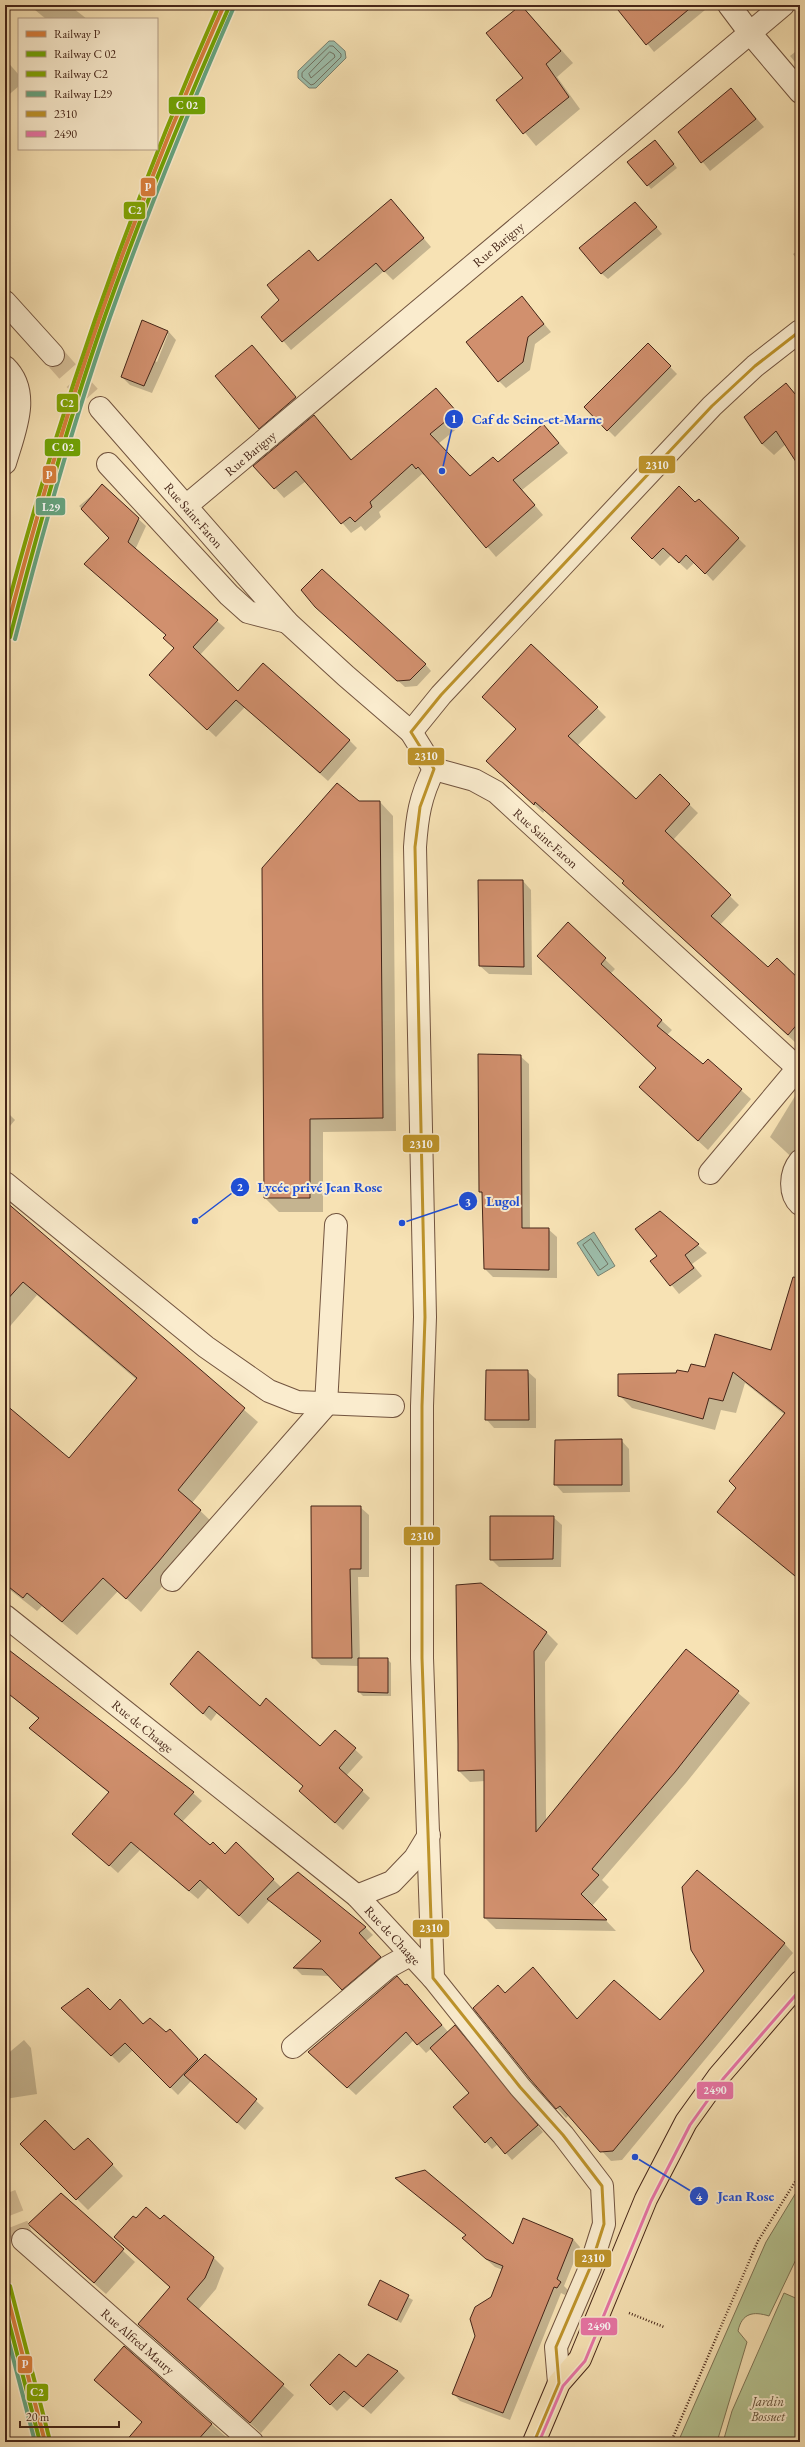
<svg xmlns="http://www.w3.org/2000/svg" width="805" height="2447" font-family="'EB Garamond',serif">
	<rect width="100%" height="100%" fill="#f7e2b4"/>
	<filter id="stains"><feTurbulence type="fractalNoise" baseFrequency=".005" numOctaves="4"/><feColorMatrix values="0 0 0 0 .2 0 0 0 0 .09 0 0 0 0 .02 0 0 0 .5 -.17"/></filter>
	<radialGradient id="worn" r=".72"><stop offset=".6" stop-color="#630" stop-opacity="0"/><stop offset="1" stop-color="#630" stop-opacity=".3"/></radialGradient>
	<g fill="#b6c492" stroke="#7e7455">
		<path d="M800,2186V2251L769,2316C753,2311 742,2313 738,2331L747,2342L717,2442H678L766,2242Z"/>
		<polygon points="784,2293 800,2300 800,2442 723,2442 732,2411"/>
	</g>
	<g fill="#9dbeab" stroke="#7a8170">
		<polygon points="329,41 334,41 345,51 346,58 316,88 309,88 298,78 298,71"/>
		<polygon points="594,1232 615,1266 598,1276 577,1243"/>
	</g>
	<g fill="#0003" fill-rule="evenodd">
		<polygon points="5,5 13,5 7,11"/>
		<polygon points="29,5 69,5 87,19 46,19"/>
		<polygon points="616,5 711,5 654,52"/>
		<polygon points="522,6 573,63 557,77 580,109 536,146 498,100 524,78 488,33"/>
		<polygon points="800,48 800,68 790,56"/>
		<polygon points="5,59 19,75 19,86 5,98"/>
		<polygon points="731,89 764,127 710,171 679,132"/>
		<polygon points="659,145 677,168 651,189 648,185"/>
		<polygon points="391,200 431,247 393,280 384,271 291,350 263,317 318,261"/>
		<polygon points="641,209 662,234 608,279 601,273"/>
		<polygon points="800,249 800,263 793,254"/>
		<polygon points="522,298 551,332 535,344 530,370 506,388 499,381"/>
		<path d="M142,321L168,331L176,340L152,393L130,385L122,377ZM166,334H168L157,362L155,361Z"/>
		<polygon points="648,344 677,374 615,437 585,407"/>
		<polygon points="252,346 303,406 268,436 260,428"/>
		<polygon points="786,384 798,396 800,395 800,463 786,444 774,455 762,444 745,417"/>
		<polygon points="436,389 465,422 438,444 471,477 552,435 568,453 522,490 543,515 496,557 428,477 422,474 379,512 381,517 365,531 361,526 351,533 306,481 284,498 275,488 314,416 352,460"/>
		<polygon points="5,412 7,414 5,421"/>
		<polygon points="103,486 146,526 135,550 225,628 200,655 238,692 349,740 357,748 328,781 245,707 216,737 159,683 175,649 166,635 85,564 110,538 79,506"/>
		<polygon points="699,500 746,546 713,581 695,562 687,570 671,555 660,566 632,538"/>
		<polygon points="323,613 425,664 431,671 417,686 405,687"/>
		<polygon points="597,708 606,717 577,746 636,800 660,776 698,813 673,840 739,905 720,925 768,969 800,981 800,1040 797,1044 632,892 625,881 545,810 543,813 496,770"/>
		<polygon points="358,802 380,802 393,816 396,1131 323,1132 323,1212 279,1212 265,1198 263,869"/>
		<polygon points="523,881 531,890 532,975 489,974 480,966"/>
		<polygon points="568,924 615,969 610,974 672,1030 667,1035 704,1066 708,1061 751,1099 708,1150 650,1097 657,1068"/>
		<polygon points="520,1056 529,1064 530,1229 548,1229 557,1237 557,1278 493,1277 485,1269 483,1195 480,1192"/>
		<polygon points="800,1088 800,1165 770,1137"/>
		<polygon points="5,1110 15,1120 5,1132"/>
		<polygon points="5,1203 258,1422 192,1503 214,1524 141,1612 118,1591 77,1635 42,1606 37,1611 5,1586 5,1405 69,1459 137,1380 37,1295 5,1332"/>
		<polygon points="660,1212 707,1253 692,1264 702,1276 679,1294 652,1261 659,1256"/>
		<polygon points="800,1316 800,1581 718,1512 737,1488 785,1415 745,1383 736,1413 721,1410 715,1430 632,1408 619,1395 772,1351"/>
		<polygon points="527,1371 536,1379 536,1428 494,1428 486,1419"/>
		<polygon points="621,1440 629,1449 630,1492 563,1493 555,1484"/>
		<polygon points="360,1507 369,1515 369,1577 358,1577 360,1659 387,1659 391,1663 391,1696 363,1696 359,1692 359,1666 321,1665 313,1657"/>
		<polygon points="553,1517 562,1525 561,1567 499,1567 491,1559"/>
		<polygon points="481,1584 547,1633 558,1644 545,1662 546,1821 686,1650 750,1703 686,1783 602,1880 609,1887 592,1906 616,1931 496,1929 485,1918 485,1781 470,1782 459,1771"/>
		<polygon points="5,1648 193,1793 202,1801 182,1822 210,1846 226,1855 236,1844 282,1888 365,1927 373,1935 366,1941 387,1965 350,1997 330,1976 302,1975 295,1968 322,1942 270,1900 248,1924 209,1887 198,1899 140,1850 118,1873 74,1834 109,1793 30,1728 39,1719 11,1696 5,1700"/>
		<polygon points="179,1692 260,1707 320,1748 335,1731 363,1757 346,1776 370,1798 343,1830 308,1799 304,1787 217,1713 211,1721"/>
		<polygon points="784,1943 793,1953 622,2160 611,2161 569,2115 566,2118 557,2108 505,1995 533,1969 578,2020 660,2022 705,1971"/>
		<polygon points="406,1986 415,1993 449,2033 461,2033 543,2132 512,2160 498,2144 492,2149 486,2142 470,2093 432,2048 426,2053 414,2040 356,2095 318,2060"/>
		<polygon points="63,2008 144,2026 178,2038 199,2061 205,2055 264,2108 245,2130 191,2081 178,2095 133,2050 119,2063"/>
		<polygon points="24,2040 31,2048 37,2094 5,2099 5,2056"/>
		<polygon points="22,2144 73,2151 99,2150 123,2176 88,2210"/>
		<polygon points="404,2185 513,2245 573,2239 580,2247 564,2286 568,2290 565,2295 561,2293 510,2420 460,2401 453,2393 503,2270 495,2267 471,2246 467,2236"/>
		<polygon points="61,2194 135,2262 106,2294 41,2236"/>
		<polygon points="136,2219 160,2221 213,2257 224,2268 216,2289 198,2310 294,2395 261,2433 141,2327 171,2288 126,2248"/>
		<polygon points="380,2282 413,2300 401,2323 369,2304"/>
		<polygon points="124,2347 232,2442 140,2442 143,2422"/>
		<polygon points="368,2355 398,2371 405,2378 371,2414 351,2397 337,2411 311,2385 356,2368"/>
	</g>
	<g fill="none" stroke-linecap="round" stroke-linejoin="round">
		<g stroke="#717262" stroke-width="1">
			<polygon points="330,46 333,46 341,54 341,57 314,84 311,85 302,77 302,73"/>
			<polygon points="330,52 334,54 335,57 311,78 309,74"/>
			<polygon points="591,1239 608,1264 600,1270 583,1245"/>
		</g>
	</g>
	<g fill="#d1906e" stroke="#452518">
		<polygon points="521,5 561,51 546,64 569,97 523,134 496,100 523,78 486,33"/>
		<polygon points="614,5 694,5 646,45"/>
		<polygon points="731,88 756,119 701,163 678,132"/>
		<polygon points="655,140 674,164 647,186 627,162"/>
		<polygon points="391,199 424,238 384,272 376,263 282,342 261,317 279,300 267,285 309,250 318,261"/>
		<polygon points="635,202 657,227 601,274 579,248"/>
		<polygon points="522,296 544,324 528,337 523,362 498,382 466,342"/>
		<polygon points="142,320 168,331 144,386 121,377"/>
		<polygon points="648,343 671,366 607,431 584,407"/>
		<polygon points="252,345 296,397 259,429 215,376"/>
		<polygon points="786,383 800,400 800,468 776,431 762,444 744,417"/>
		<polygon points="436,388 457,412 430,434 470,476 493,457 498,462 543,424 559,443 513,480 535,505 486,548 418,467 416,469 412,464 370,502 372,507 355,522 350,517 341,524 296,471 274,489 253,466 314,415 351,460"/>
		<polygon points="102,484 139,518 128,542 218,620 193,647 238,691 263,663 350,740 320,773 236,700 207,730 149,675 174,648 163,638 166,635 84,564 109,538 81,509"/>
		<polygon points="679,486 695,502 699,499 739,538 705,574 686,555 679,563 663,548 652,559 631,538"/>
		<polygon points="322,569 426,664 410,680 397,681 315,607 301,590"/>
		<polygon points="531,644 598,707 568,736 636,799 660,774 690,804 665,831 731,895 711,916 768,967 777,958 800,980 800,1021 788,1035 622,883 624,881 535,802 534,805 486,761 516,729 482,697"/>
		<polygon points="337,783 359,801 380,801 383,1118 310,1119 310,1198 264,1198 262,868"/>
		<polygon points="478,880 523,880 524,967 479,966"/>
		<polygon points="568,922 606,958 601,964 662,1020 657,1026 703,1064 708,1059 742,1089 698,1141 639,1087 656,1068 537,956"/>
		<polygon points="478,1054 521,1055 522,1228 549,1228 549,1270 484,1269 482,1192 479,1192"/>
		<polygon points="5,1201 245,1408 178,1490 201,1510 159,1561 126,1599 103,1578 62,1622 27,1593 23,1598 5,1584 5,1404 69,1458 137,1378 23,1282 5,1302"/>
		<polygon points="660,1211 699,1244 685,1255 694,1268 670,1286 650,1261 657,1256 635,1229"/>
		<polygon points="793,1277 800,1278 800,1580 717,1512 736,1488 729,1481 785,1413 733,1372 723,1401 709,1398 703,1419 618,1396 618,1374 676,1373 677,1370 688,1372 691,1364 705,1367 715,1334 771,1350"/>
		<polygon points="486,1370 528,1370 529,1420 485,1420"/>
		<polygon points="622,1439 622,1485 554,1485 555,1440"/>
		<polygon points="311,1506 361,1506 361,1569 350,1569 352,1658 312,1658"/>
		<polygon points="490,1516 554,1516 553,1559 490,1560"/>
		<polygon points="481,1583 547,1632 534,1651 536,1832 686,1649 739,1691 675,1772 592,1869 599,1875 581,1894 607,1920 484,1918 484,1770 458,1771 458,1744 456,1585"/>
		<polygon points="5,1647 194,1792 174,1814 210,1845 213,1842 225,1854 236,1842 274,1879 239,1916 200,1880 189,1891 131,1842 109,1866 72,1834 109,1792 29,1728 39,1718 5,1691"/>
		<polygon points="198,1651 260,1706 266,1698 320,1746 335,1730 356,1748 339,1768 363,1790 335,1823 299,1791 303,1786 209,1706 203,1714 170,1684"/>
		<polygon points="358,1658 388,1658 388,1693 358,1692"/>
		<polygon points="697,1870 785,1943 613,2151 600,2152 560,2106 556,2109 530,2079 473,2008 498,1985 505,1993 533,1967 577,2019 614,1980 660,2020 704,1971 691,1950 682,1887"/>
		<polygon points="298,1872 366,1927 359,1933 381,1957 342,1990 322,1969 293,1968 321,1941 267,1899"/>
		<polygon points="397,1976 405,1985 407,1984 442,2025 417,2045 406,2032 347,2088 308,2052"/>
		<polygon points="88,1988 110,2010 120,1999 143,2024 150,2018 166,2032 170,2029 198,2059 170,2088 125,2043 111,2056 61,2008"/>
		<polygon points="455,2025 538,2125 505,2154 491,2137 485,2143 453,2107 469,2093 430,2048"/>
		<polygon points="205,2054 257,2099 237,2123 184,2075"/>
		<polygon points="45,2120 74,2150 88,2138 113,2164 76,2200 20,2144"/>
		<polygon points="425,2170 513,2244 523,2218 573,2239 557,2279 561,2282 557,2288 554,2287 503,2413 452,2394 475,2336 470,2319 475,2307 491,2297 503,2266 486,2259 462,2238 466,2235 395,2178"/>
		<polygon points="61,2193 124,2249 94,2283 28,2224"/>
		<polygon points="146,2207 160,2219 164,2215 214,2257 205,2278 187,2299 284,2384 250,2423 138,2324 170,2287 114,2237 133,2216 136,2218"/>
		<polygon points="380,2280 409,2295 397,2320 368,2305"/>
		<polygon points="124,2346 212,2424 196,2442 125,2442 142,2422 94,2380"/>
		<polygon points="339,2354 356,2367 368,2354 398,2371 363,2407 344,2391 330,2405 310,2385"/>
	</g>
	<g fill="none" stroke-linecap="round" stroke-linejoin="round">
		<g stroke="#d3bc95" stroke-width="22" stroke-dasharray="22 11" stroke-linecap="butt">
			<polyline points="53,355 100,408"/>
			<polyline points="5,2194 23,2240"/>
		</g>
		<defs>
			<g id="minor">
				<polyline points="729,5 750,33 783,5"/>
				<polyline points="5,302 53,355"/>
				<path d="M5,367C32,393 14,432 5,463"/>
				<polyline points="100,408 287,622 346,676 411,732 434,769 474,780 496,792 800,1070"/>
				<polyline points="108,464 229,595 248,612 287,622"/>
				<polyline points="186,506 750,33 800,92"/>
				<polyline points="411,732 441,695 712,406 755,366 800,331"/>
				<path d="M800,1161C790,1173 789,1194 800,1204"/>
				<polyline points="710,1173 798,1068"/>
				<polyline points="5,1183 206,1347 269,1391 297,1402 393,1406"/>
				<polyline points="172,1580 326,1405 336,1225"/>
				<polyline points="5,1616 357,1896 433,1978 520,2087 563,2135 602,2186 604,2224 590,2268 556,2347 559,2383"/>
				<polyline points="357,1896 392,1882 415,1858 429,1835"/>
				<path d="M433,1978L422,1658V1406L425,1317L415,847C417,817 420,797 434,769"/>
				<polyline points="293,2047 388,1967 410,1955"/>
				<polyline points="23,2240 252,2442"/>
			</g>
			<polyline id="major" points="534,2442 559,2383 580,2359 646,2199 686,2122 719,2076 800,1982"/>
		</defs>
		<use href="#minor" stroke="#72543f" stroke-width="24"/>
		<use href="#major" stroke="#452518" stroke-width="24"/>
		<g stroke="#452518" stroke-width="2.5" stroke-dasharray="1 2" stroke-linecap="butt">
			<polyline points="629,2313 664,2327"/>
			<polyline points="671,2442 758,2241 800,2174"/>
		</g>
		<use href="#minor" stroke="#faecce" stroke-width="22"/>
		<use href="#major" stroke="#f7e2b4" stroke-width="22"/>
		<defs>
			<polyline id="bus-1" points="534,2442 559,2383 556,2347 590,2268 604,2224 602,2186 563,2135 520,2087 433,1978 422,1658 422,1406 425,1317 415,847 420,807 434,769 411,732 441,695 712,406 755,366 800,331"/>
			<polyline id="bus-2" points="539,2442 563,2386 585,2361 651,2201 690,2125 723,2079 800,1990"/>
		</defs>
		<use href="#bus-1" stroke="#faecce" stroke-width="6"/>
		<use href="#bus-2" stroke="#faecce" stroke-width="6"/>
		<use href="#bus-1" stroke="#bd932a" stroke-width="3"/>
		<use href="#bus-2" stroke="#e874a6" stroke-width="3"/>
		<defs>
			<g id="rail-1">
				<path d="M5,636C33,528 64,420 101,314C138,209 179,107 224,5"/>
				<polyline points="5,2287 45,2442"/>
			</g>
			<g id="rail-2">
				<path d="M10,637C38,529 68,421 105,316C142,211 184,109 229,7"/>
				<polyline points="5,2307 40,2442"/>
			</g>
			<g id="rail-3">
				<path d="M5,616C60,406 131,204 219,5"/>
				<polyline points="10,2286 50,2441"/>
			</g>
			<g id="rail-4">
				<path d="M15,639C43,530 73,423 110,317C147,213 189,110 233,9"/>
				<polyline points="5,2327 35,2442"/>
			</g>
		</defs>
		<use href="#rail-1" stroke="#faecce" stroke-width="7"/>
		<use href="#rail-2" stroke="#faecce" stroke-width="7"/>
		<use href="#rail-3" stroke="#faecce" stroke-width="7"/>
		<use href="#rail-4" stroke="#faecce" stroke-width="7"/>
		<use href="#rail-1" stroke="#d87e3c" stroke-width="4"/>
		<use href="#rail-2" stroke="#71a405" stroke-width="4"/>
		<use href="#rail-3" stroke="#81a504" stroke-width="4"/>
		<use href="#rail-4" stroke="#66a480" stroke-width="4"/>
	</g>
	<g text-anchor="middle" stroke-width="4" stroke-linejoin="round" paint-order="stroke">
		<g font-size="13" fill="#452518" stroke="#faecce">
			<text transform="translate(498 244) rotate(-40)" y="5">Rue Barigny</text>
			<text transform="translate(250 453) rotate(-40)" y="5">Rue Barigny</text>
			<text transform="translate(194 515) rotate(49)" y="5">Rue Saint-Faron</text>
			<text transform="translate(546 838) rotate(42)" y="5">Rue Saint-Faron</text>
			<text transform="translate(143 1726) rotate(39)" y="5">Rue de Chaage</text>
			<text transform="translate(393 1935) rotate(47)" y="5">Rue de Chaage</text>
			<text transform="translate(138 2341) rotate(41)" y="5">Rue Alfred Maury</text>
		</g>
		<g font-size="13" font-style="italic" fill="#614d36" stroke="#faecce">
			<text x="768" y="2406">Jardin<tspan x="768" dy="15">Bossuet</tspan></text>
		</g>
	</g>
	<path fill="none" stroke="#1d4ed8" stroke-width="1.5" d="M442 471L454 419M195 1221L240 1187M402 1223L468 1201M635 2157L699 2196"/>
	<g fill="#1d4ed8" stroke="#faecce" stroke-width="1.5">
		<circle cx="442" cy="471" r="4"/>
		<circle cx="195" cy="1221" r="4"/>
		<circle cx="402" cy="1223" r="4"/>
		<circle cx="635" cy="2157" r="4"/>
		<circle cx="454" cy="419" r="10"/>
		<circle cx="240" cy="1187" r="10"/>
		<circle cx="468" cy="1201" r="10"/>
		<circle cx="699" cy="2196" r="10"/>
	</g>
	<g font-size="12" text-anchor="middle" font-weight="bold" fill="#fff">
		<text x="454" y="423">1</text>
		<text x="240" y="1191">2</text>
		<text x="468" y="1206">3</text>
		<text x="699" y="2201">4</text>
	</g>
	<g font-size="14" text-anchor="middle" font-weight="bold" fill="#1d4ed8" stroke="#faecce" stroke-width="4" stroke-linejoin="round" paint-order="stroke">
		<text x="537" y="424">Caf de Seine-et-Marne</text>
		<text x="320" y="1192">Lycée privé Jean Rose</text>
		<text x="503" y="1206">Lugol</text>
		<text x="746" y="2201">Jean Rose</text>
	</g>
	<g stroke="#faecce" stroke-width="1.5">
		<rect x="168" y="96" width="38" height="19" rx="4" fill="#71a405"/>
		<rect x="140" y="177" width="16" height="20" rx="4" fill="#d87e3c"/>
		<rect x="123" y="201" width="23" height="19" rx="4" fill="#81a504"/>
		<rect x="56" y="393" width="23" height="20" rx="4" fill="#81a504"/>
		<rect x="44" y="438" width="37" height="19" rx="4" fill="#71a405"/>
		<rect x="638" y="455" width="38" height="19" rx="4" fill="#bd932a"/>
		<rect x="42" y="465" width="15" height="19" rx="4" fill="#d87e3c"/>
		<rect x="35" y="497" width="31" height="19" rx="4" fill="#66a480"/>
		<rect x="407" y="747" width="38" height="19" rx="4" fill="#bd932a"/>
		<rect x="402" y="1134" width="38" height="19" rx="4" fill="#bd932a"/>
		<rect x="403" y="1526" width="38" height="20" rx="4" fill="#bd932a"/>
		<rect x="412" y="1919" width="38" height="19" rx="4" fill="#bd932a"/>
		<rect x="696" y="2081" width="38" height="19" rx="4" fill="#e874a6"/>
		<rect x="574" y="2249" width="38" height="19" rx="4" fill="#bd932a"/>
		<rect x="580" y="2317" width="38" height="19" rx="4" fill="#e874a6"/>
		<rect x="17" y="2355" width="16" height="19" rx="4" fill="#d87e3c"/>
		<rect x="26" y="2383" width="23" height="19" rx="4" fill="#81a504"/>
	</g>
	<g font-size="11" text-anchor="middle" font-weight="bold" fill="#fff">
		<text x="187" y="109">C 02</text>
		<text x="148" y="191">P</text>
		<text x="135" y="214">C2</text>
		<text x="67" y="407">C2</text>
		<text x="63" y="451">C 02</text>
		<text x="657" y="469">2310</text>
		<text x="49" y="479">P</text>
		<text x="51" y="511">L29</text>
		<text x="426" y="760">2310</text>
		<text x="421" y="1148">2310</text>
		<text x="422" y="1540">2310</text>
		<text x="431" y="1932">2310</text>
		<text x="715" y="2094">2490</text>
		<text x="593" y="2262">2310</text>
		<text x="599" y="2330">2490</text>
		<text x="25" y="2368">P</text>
		<text x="37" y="2396">C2</text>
	</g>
	<rect width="805" height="2447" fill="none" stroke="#f7e2b4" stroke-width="20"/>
	<rect x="6" y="6" width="793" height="2435" fill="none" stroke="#452518" stroke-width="2"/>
	<rect x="10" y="10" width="785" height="2427" fill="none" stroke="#452518"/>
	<rect x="18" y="18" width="140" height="132" fill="#faecce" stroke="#b29c85"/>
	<rect x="26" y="31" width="20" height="6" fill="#d87e3c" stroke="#b29c85"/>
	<text x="54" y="38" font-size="12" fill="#452518">Railway P</text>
	<rect x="26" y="51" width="20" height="6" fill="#71a405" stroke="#b29c85"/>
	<text x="54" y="58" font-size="12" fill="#452518">Railway C 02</text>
	<rect x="26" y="71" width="20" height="6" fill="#81a504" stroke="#b29c85"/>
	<text x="54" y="78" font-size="12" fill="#452518">Railway C2</text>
	<rect x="26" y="91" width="20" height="6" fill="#66a480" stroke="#b29c85"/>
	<text x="54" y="98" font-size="12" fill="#452518">Railway L29</text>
	<rect x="26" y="111" width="20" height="6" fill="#bd932a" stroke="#b29c85"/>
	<text x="54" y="118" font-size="12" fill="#452518">2310</text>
	<rect x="26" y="131" width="20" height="6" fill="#e874a6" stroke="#b29c85"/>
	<text x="54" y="138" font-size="12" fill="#452518">2490</text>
	<path d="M20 2421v6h99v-6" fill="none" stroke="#452518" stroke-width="2"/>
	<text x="26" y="2421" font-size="12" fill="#452518" stroke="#faecce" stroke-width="3" paint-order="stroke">20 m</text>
	<rect width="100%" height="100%" filter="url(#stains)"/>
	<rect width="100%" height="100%" fill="url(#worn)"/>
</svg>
